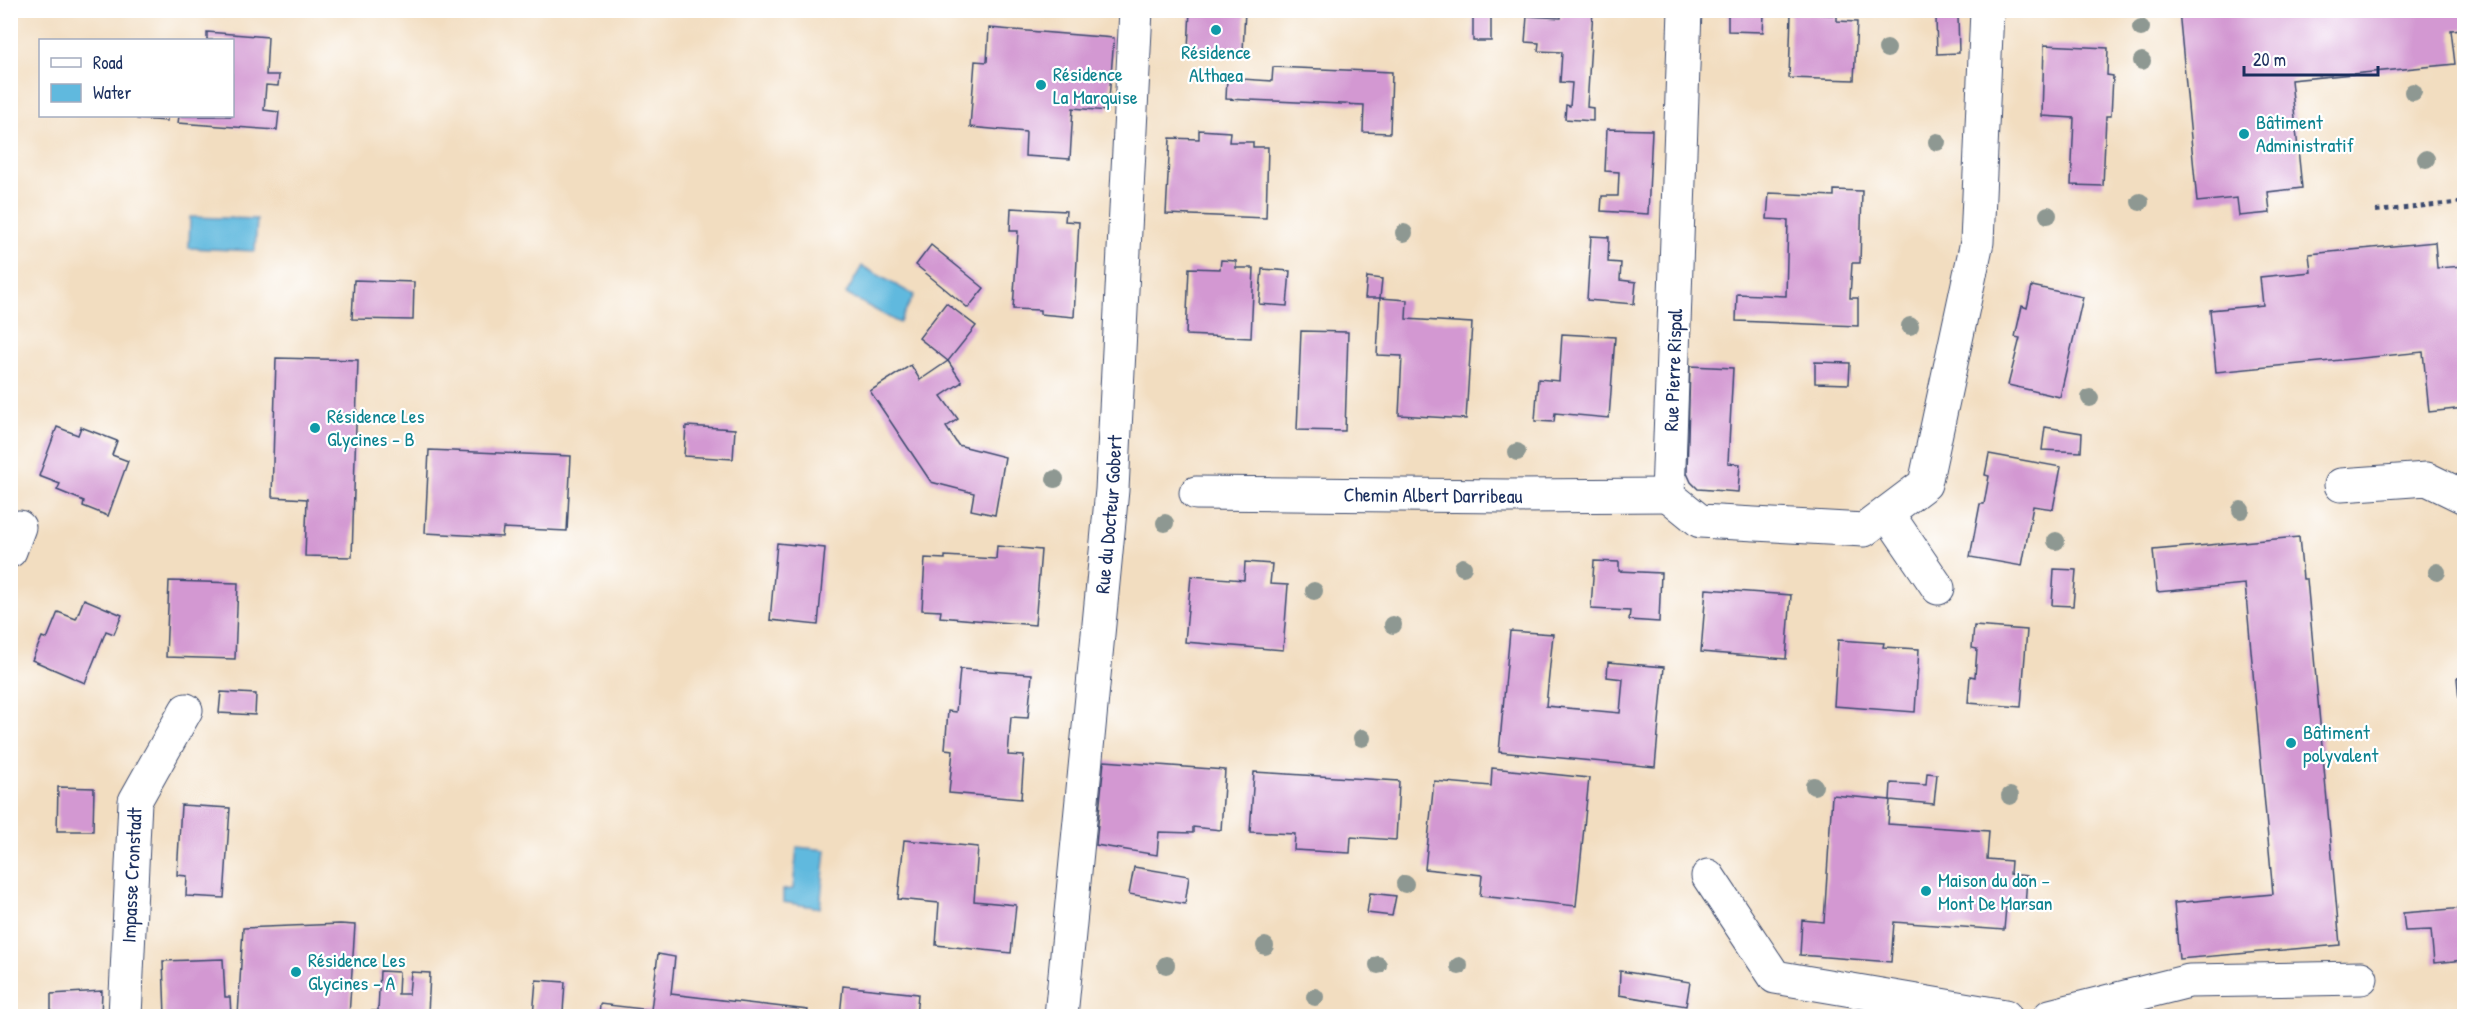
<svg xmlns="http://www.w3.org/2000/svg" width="2475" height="1027" font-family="'Patrick Hand',sans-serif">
	<rect width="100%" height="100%" fill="#fff"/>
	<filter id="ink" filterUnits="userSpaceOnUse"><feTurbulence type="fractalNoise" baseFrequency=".0167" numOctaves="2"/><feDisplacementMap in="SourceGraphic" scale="12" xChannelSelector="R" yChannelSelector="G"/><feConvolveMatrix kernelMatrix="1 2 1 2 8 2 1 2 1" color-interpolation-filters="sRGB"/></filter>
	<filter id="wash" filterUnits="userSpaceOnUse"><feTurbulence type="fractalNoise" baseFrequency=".008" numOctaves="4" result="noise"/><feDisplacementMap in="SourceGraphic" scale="24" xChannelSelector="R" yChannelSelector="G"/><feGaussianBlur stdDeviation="1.35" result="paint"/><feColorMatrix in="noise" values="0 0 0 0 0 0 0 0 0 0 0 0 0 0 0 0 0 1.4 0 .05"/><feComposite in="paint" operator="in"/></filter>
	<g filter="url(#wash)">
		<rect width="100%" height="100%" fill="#f2ddc0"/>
		<g fill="#60b9de" stroke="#3e749e" stroke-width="1.5">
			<polygon points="190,217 257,219 255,251 189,248"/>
			<polygon points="862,266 914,295 899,323 846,294"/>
			<polygon points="797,847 826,850 820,908 783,902 783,890 793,889"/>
		</g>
		<g id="blocks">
			<g fill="#d398d2">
				<polygon points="1190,10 1245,10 1243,52 1188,49"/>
				<rect x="1473" y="10" width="18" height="31"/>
				<polygon points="1562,10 1593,10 1587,107 1593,108 1593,121 1565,119 1566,105 1570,106 1572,83 1560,82 1562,52 1538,51 1539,43 1525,42 1527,16 1561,18"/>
				<polygon points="2179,10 2464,10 2464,29 2451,30 2455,64 2291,80 2302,188 2268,192 2270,213 2239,216 2237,198 2197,202"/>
				<polygon points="1728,13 1764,15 1763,32 1728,31"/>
				<polygon points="1791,13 1837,15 1837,21 1857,22 1854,80 1789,78"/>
				<polygon points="1958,16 1959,53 1937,54 1936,17"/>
				<polygon points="989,28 1114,38 1108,111 1073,108 1070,159 1025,156 1026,132 970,127 975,61 987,62"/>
				<polygon points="207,32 268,37 266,75 279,75 278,86 266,85 264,110 279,112 277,130 178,123 179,116 232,116 232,40 207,40"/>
				<polygon points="2044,45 2108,48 2107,75 2113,76 2111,116 2106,116 2103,186 2071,185 2074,118 2042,116"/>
				<polygon points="1273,67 1392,72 1390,133 1363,132 1364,105 1226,99 1227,78 1272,81"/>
				<polygon points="137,116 167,116 167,121 137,119"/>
				<polygon points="1607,129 1652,130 1648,214 1601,211 1602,196 1618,196 1619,172 1605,171"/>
				<polygon points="1199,130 1230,132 1229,142 1253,142 1253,147 1268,147 1266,218 1166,214 1170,138 1199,139"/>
				<polygon points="1834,190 1862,191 1860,263 1852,263 1850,298 1858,298 1858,326 1736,321 1737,294 1786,296 1788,220 1767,219 1769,193 1834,196"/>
				<polygon points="1011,208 1066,211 1065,221 1079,222 1074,317 1040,314 1040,310 1013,309 1018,231 1010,231"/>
				<polygon points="1591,236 1609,237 1608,262 1621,263 1620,280 1636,282 1634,304 1587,300"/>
				<polygon points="2435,242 2437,268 2464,266 2464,408 2429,412 2423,352 2216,372 2210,310 2263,305 2260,277 2311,272 2309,254"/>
				<polygon points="931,245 984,288 968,308 916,265"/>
				<polygon points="1221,260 1236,261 1236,268 1254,268 1251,338 1186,335 1189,268 1220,269"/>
				<polygon points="1262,269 1290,271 1287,306 1259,304"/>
				<polygon points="1367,277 1382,279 1380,298 1365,298"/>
				<polygon points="354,280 414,282 413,320 352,319"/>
				<polygon points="2032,286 2083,297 2060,397 2008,385 2020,338 2015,337 2022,306 2027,308"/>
				<polygon points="1380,298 1407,300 1406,319 1472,323 1466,419 1399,415 1402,356 1377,355"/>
				<polygon points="946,303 976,326 948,361 919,338"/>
				<polygon points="1301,331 1348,332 1345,431 1297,430"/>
				<polygon points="1562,334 1615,337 1609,418 1555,413 1554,422 1535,421 1538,379 1559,381"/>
				<polygon points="276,358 358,360 352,557 305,556 307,499 272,497"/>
				<polygon points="948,361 962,382 941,396 958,419 946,427 958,445 1005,457 995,515 971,510 974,493 931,482 870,391 911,365 920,380"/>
				<polygon points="1815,362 1850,363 1849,384 1815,383"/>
				<polygon points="1690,366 1733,368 1728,463 1740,464 1738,492 1698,489 1691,482 1687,473"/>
				<polygon points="686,426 735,429 733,459 684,456"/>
				<polygon points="57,427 78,435 81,427 117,441 112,455 128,461 108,516 83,506 84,501 57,490 60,484 39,476"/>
				<polygon points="2045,427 2082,433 2081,452 2042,450"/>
				<polygon points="429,450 571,456 567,531 503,528 502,537 425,533"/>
				<polygon points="1989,454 2061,467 2053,509 2033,506 2022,566 1970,557 1980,504 1984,504 1989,476 1985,475"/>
				<polygon points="2299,537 2303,579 2307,579 2340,945 2179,959 2174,903 2273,894 2245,584 2157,592 2153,550"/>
				<polygon points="777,543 825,548 818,625 770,620"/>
				<polygon points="997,546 1041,550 1035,625 940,617 941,611 922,610 925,558 945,559 945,556 996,559"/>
				<polygon points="1594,561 1619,562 1619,571 1661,573 1659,622 1629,620 1630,611 1591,609"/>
				<polygon points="1245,562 1272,564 1270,584 1288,585 1283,650 1185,642 1191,576 1244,580"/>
				<polygon points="2054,569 2076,570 2073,606 2052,605"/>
				<polygon points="169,581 238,583 235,659 166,657"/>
				<polygon points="1706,589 1791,595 1786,659 1701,652"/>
				<polygon points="84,599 122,615 114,634 106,631 85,683 32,660 42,637 47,639 58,612 76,619"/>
				<polygon points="1974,626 2027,630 2021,707 1968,703 1970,676 1975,677 1977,649 1972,648"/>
				<polygon points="1510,631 1553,634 1546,706 1620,713 1623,679 1607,677 1608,662 1664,667 1655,767 1499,752"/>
				<polygon points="1838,640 1884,643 1883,647 1919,649 1915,712 1834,706"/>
				<polygon points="960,669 1032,674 1028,718 1011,717 1008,755 1024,756 1021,799 949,793 953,750 945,749 948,711 956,712"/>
				<polygon points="2464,677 2464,743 2463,743 2457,678"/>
				<polygon points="221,692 256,694 255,715 219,713"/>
				<polygon points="1104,761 1225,770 1221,830 1193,827 1193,833 1159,832 1157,855 1096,845"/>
				<polygon points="1492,768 1589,778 1576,906 1480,896 1482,875 1425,869 1434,781 1491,786"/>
				<polygon points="1254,772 1399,781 1396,840 1351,837 1350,853 1294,850 1295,834 1250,832"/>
				<polygon points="1927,773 1937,774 1934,804 1890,800 1891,783 1926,785"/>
				<polygon points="58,787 94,788 93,831 57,831"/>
				<polygon points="1832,795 1890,800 1888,824 1989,831 1987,859 2011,861 2010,874 2027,876 2025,908 2006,907 2004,930 1894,922 1891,962 1800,955 1802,920 1824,922"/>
				<polygon points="181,805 230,808 224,898 186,896 187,876 177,875"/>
				<polygon points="904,840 978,847 974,901 1016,905 1011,953 936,945 939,903 898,899"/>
				<polygon points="1134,867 1189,876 1185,904 1129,894"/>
				<polygon points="1370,893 1396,896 1392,916 1367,913"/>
				<polygon points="2464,908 2464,960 2434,963 2431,930 2405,931 2403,913"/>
				<polygon points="340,924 355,925 349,1016 238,1016 243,928"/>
				<polygon points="658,954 675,957 671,994 808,1010 807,1016 599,1016 600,1004 651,1010"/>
				<polygon points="223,959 225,997 230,997 231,1016 165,1016 163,961"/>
				<polygon points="380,971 399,972 398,994 409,994 411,972 430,973 428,1014 433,1016 358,1016 358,1011 378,1011"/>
				<polygon points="1620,971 1690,982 1686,1006 1619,995"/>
				<polygon points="536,980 565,982 563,1012 558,1012 558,1016 533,1016"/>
				<polygon points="843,986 918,994 916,1016 840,1016"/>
				<polygon points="102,991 101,1016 51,1016 51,994"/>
			</g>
		</g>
	</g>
	<g filter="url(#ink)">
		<use href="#blocks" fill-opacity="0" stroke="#3b496d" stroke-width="1.5"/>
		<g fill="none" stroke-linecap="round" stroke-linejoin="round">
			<defs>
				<g id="minor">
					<polyline points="1685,10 1668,495 1700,521 1864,530 1925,484 1977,242 1987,10"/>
					<polyline points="2341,485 2427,479 2464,497"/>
					<path id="s1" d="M1196,493L1509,496L1668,495"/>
					<polyline points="1887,513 1938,588"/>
					<polyline points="10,551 19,527"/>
					<polyline points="1708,876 1775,977 2005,1016"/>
					<path id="s2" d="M125,1016L135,801L186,710"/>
					<path id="s3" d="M1061,1016L1112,490L1136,10"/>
					<polyline points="2050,1016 2189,981 2361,978"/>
				</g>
			</defs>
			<use href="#minor" stroke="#3b496d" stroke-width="35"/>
			<polyline stroke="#3b496d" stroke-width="4" stroke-dasharray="4.5 4.5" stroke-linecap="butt" points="2376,211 2464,202"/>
			<use href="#minor" stroke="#fff" stroke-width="33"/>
		</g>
		<g fill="#8e9892">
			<circle cx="2141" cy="28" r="9"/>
			<circle cx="1887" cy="49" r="9"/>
			<circle cx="2142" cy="61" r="9"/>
			<circle cx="2413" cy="92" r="9"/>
			<circle cx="1937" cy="142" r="9"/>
			<circle cx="2426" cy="159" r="9"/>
			<circle cx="2140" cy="202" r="9"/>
			<circle cx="2048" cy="215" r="9"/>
			<circle cx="1404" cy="233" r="9"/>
			<circle cx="1910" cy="326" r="9"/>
			<circle cx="2090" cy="398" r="9"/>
			<circle cx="1517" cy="452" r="9"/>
			<circle cx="1055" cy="479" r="9"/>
			<circle cx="2241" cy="510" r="9"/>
			<circle cx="1165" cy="523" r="9"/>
			<circle cx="2056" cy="541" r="9"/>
			<circle cx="1463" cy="567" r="9"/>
			<circle cx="2437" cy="572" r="9"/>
			<circle cx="1314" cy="591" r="9"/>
			<circle cx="1393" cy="625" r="9"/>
			<circle cx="1362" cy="738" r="9"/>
			<circle cx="1814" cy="786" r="9"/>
			<circle cx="2010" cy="796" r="9"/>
			<circle cx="1405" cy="884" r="9"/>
			<circle cx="1265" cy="946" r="9"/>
			<circle cx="1166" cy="965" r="9"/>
			<circle cx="1378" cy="965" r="9"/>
			<circle cx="1459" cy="966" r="9"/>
			<circle cx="1315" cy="997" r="9"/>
		</g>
	</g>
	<g fill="#0f9aa8" stroke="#fff" stroke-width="2">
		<circle cx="1216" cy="30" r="6"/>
		<circle cx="1041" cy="85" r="6"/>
		<circle cx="2244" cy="134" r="6"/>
		<circle cx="315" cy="428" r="6"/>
		<circle cx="2291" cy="743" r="6"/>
		<circle cx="1926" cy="891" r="6"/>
		<circle cx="296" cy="972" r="6"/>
	</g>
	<g text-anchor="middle" stroke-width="4.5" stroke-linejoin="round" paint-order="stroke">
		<g font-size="20" fill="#0d838f" stroke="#fff" text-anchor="start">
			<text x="1216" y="59" text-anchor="middle">Résidence<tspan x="1216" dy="23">Althaea</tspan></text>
			<text x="1053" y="81">Résidence<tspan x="1053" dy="23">La Marquise</tspan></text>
			<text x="2256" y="129">Bâtiment<tspan x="2256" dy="23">Administratif</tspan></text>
			<text x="327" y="423">Résidence Les<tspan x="327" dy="23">Glycines - B</tspan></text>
			<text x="2303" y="739">Bâtiment<tspan x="2303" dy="23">polyvalent</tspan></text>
			<text x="1938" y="887">Maison du don –<tspan x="1938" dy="23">Mont De Marsan</tspan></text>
			<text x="308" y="967">Résidence Les<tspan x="308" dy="23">Glycines - A</tspan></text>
		</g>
		<g font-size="20" fill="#1b2f5e" stroke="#fff">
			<text transform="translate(1673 370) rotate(-88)" y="7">Rue Pierre Rispal</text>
			<text dy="7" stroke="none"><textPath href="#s1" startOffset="237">Chemin Albert Darribeau</textPath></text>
			<text dy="7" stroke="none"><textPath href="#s3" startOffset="504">Rue du Docteur Gobert</textPath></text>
			<text dy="7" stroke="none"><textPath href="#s2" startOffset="141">Impasse Cronstadt</textPath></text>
		</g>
	</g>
	<rect width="2475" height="1027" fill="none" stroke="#fff" stroke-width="36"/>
	<rect x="39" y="39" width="195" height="78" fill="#ffffff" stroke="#a4acbf" stroke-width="1.5"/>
	<rect x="51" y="58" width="30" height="9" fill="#ffffff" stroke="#a4acbf" stroke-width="1.5"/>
	<text x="93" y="69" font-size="18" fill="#1b2f5e">Road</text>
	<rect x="51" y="84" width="30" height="18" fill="#60b9de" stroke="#a4acbf" stroke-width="1.5"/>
	<text x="93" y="99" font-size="18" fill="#1b2f5e">Water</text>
	<path d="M2244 66v9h134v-9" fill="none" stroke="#1b2f5e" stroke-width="3"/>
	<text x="2253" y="66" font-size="18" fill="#1b2f5e" stroke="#ffffff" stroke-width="4.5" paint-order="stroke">20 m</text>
</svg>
